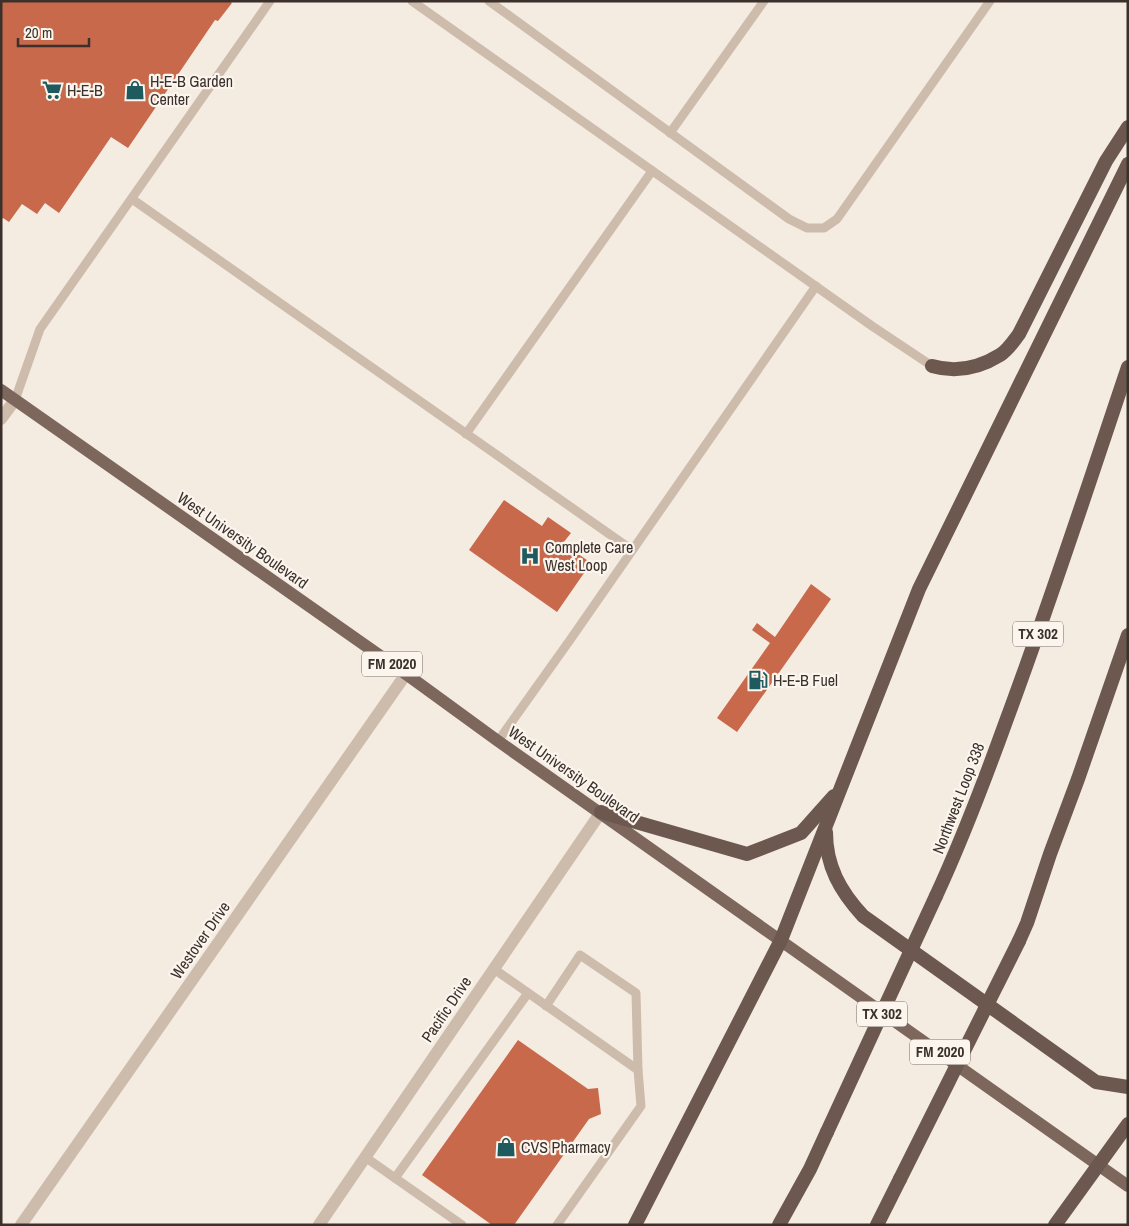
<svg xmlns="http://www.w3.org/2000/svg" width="1129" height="1226" font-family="'Archivo Narrow',sans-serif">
	<rect width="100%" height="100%" fill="#f4ebe1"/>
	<g fill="#c8694b">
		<polygon points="1,1 229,1 232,3 218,21 215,20 128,148 111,137 59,213 45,203 37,214 22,204 9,222 3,218 1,220"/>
		<polygon points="504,500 542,526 548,517 571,533 563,543 591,563 557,612 469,550"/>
		<polygon points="811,584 831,599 737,732 717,718 770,643 752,630 757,623 775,637"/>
		<polygon points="518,1040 588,1089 598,1088 601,1114 589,1119 514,1225 492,1225 422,1175"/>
	</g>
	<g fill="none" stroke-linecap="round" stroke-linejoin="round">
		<g stroke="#cdbbac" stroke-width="9">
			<polyline points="412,1 872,326 932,366"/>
			<polyline points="489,1 789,219 807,228 824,228 837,219 990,1"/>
			<polyline points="670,133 764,1"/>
			<polyline points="132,199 632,550"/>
			<polyline points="15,400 40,329 270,1"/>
			<polyline points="466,434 652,171"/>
			<polyline points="498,741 570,640 816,286"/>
			<polyline points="494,969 638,1070 641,1106 557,1225"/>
			<polyline points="546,1006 580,955 636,993 638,1070"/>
			<polyline points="365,1157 462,1225"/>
			<polyline points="395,1178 528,993"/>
		</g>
		<g stroke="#cdbbac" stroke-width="12">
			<polyline points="1,419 15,400"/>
			<polyline points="21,1225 406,674"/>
			<polyline points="319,1225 601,812"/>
		</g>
		<polyline stroke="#7d675c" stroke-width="12" points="1,390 406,674 498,741 1128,1186"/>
		<g stroke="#6c584f" stroke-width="14">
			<path d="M932,366C956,373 979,368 1000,355C1008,350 1013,342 1019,334L1106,161L1128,127"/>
			<polyline points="601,812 747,854 801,833 834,796"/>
			<path d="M826,832C826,866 840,891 863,916L1096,1082L1128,1087"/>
			<path d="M936,896C962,840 984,782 1005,724C1049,606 1088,486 1128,367"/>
			<polyline points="1019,941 1027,923 1050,854 1078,779 1128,635"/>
			<polyline points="635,1225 781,940 919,589 1128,164"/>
			<polyline points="779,1225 810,1169 827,1132"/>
			<polyline points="877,1225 900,1179"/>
			<polyline points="1055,1225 1128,1124"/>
		</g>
		<g stroke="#6c584f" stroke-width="14">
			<polyline points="827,1132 936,896"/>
			<polyline points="900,1179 1019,941"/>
		</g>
	</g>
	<defs>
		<symbol id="supermarket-bare" viewBox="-9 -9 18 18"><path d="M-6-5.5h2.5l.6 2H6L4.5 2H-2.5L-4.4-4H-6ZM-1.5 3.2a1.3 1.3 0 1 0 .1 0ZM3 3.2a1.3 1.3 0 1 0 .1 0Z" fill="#1f5a5e" stroke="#fbf5ee" stroke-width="2.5" paint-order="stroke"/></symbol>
		<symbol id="shop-bare" viewBox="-9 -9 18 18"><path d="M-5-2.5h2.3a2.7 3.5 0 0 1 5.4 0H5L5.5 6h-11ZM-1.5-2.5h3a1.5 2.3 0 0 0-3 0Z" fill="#1f5a5e" stroke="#fbf5ee" stroke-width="2.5" paint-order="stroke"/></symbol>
		<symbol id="hospital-bare" viewBox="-9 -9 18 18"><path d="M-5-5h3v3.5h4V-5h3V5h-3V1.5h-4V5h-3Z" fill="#1f5a5e" stroke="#fbf5ee" stroke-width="2.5" paint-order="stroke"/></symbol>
		<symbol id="fuel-bare" viewBox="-9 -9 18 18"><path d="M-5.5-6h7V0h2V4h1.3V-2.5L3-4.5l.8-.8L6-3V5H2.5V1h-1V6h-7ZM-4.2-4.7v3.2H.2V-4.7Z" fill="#1f5a5e" stroke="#fbf5ee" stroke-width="2.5" paint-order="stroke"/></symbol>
	</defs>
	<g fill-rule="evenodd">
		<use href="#supermarket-bare" x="38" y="76" width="28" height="28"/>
		<use href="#shop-bare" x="121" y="76" width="28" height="28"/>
		<use href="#hospital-bare" x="516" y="542" width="28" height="28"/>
		<use href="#fuel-bare" x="744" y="666" width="28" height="28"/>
		<use href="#shop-bare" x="492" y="1133" width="28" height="28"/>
	</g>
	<g text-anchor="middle" stroke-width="4.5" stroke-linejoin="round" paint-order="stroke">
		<g fill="#fbf5ee" stroke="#756b66" stroke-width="1">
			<rect x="1013" y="621.5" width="50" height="25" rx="4"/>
			<rect x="362" y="651.5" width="60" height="25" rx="4"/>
			<rect x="857" y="1001.5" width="50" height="25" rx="4"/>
			<rect x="910" y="1039.5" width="60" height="25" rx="4"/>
		</g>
		<g font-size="15" font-weight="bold" fill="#3b302b">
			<text x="1038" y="639">TX 302</text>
			<text x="392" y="669">FM 2020</text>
			<text x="882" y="1019">TX 302</text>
			<text x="940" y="1057">FM 2020</text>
		</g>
		<g font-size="16" fill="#3b302b" stroke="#fbf5ee" text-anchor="start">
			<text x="150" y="87">H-E-B Garden<tspan x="150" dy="18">Center</tspan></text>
			<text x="67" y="96">H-E-B</text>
			<text x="545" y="553">Complete Care<tspan x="545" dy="18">West Loop</tspan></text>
			<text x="773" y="686">H-E-B Fuel</text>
			<text x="521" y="1153">CVS Pharmacy</text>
		</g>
		<g font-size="16" fill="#3b302b" stroke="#fbf5ee">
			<text transform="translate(243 540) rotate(35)" y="6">West University Boulevard</text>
			<text transform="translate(574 774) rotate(35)" y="6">West University Boulevard</text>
			<text transform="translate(958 798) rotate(-69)" y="6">Northwest Loop 338</text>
			<text transform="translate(200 940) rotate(-55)" y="6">Westover Drive</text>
			<text transform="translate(446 1009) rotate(-56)" y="6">Pacific Drive</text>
		</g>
	</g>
	<rect width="1129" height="1226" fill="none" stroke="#3b302b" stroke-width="5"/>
	<path d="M18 38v8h71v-8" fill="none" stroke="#3b302b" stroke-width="2.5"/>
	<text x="25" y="38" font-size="15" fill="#3b302b" stroke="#fbf5ee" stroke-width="4" paint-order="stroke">20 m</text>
</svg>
